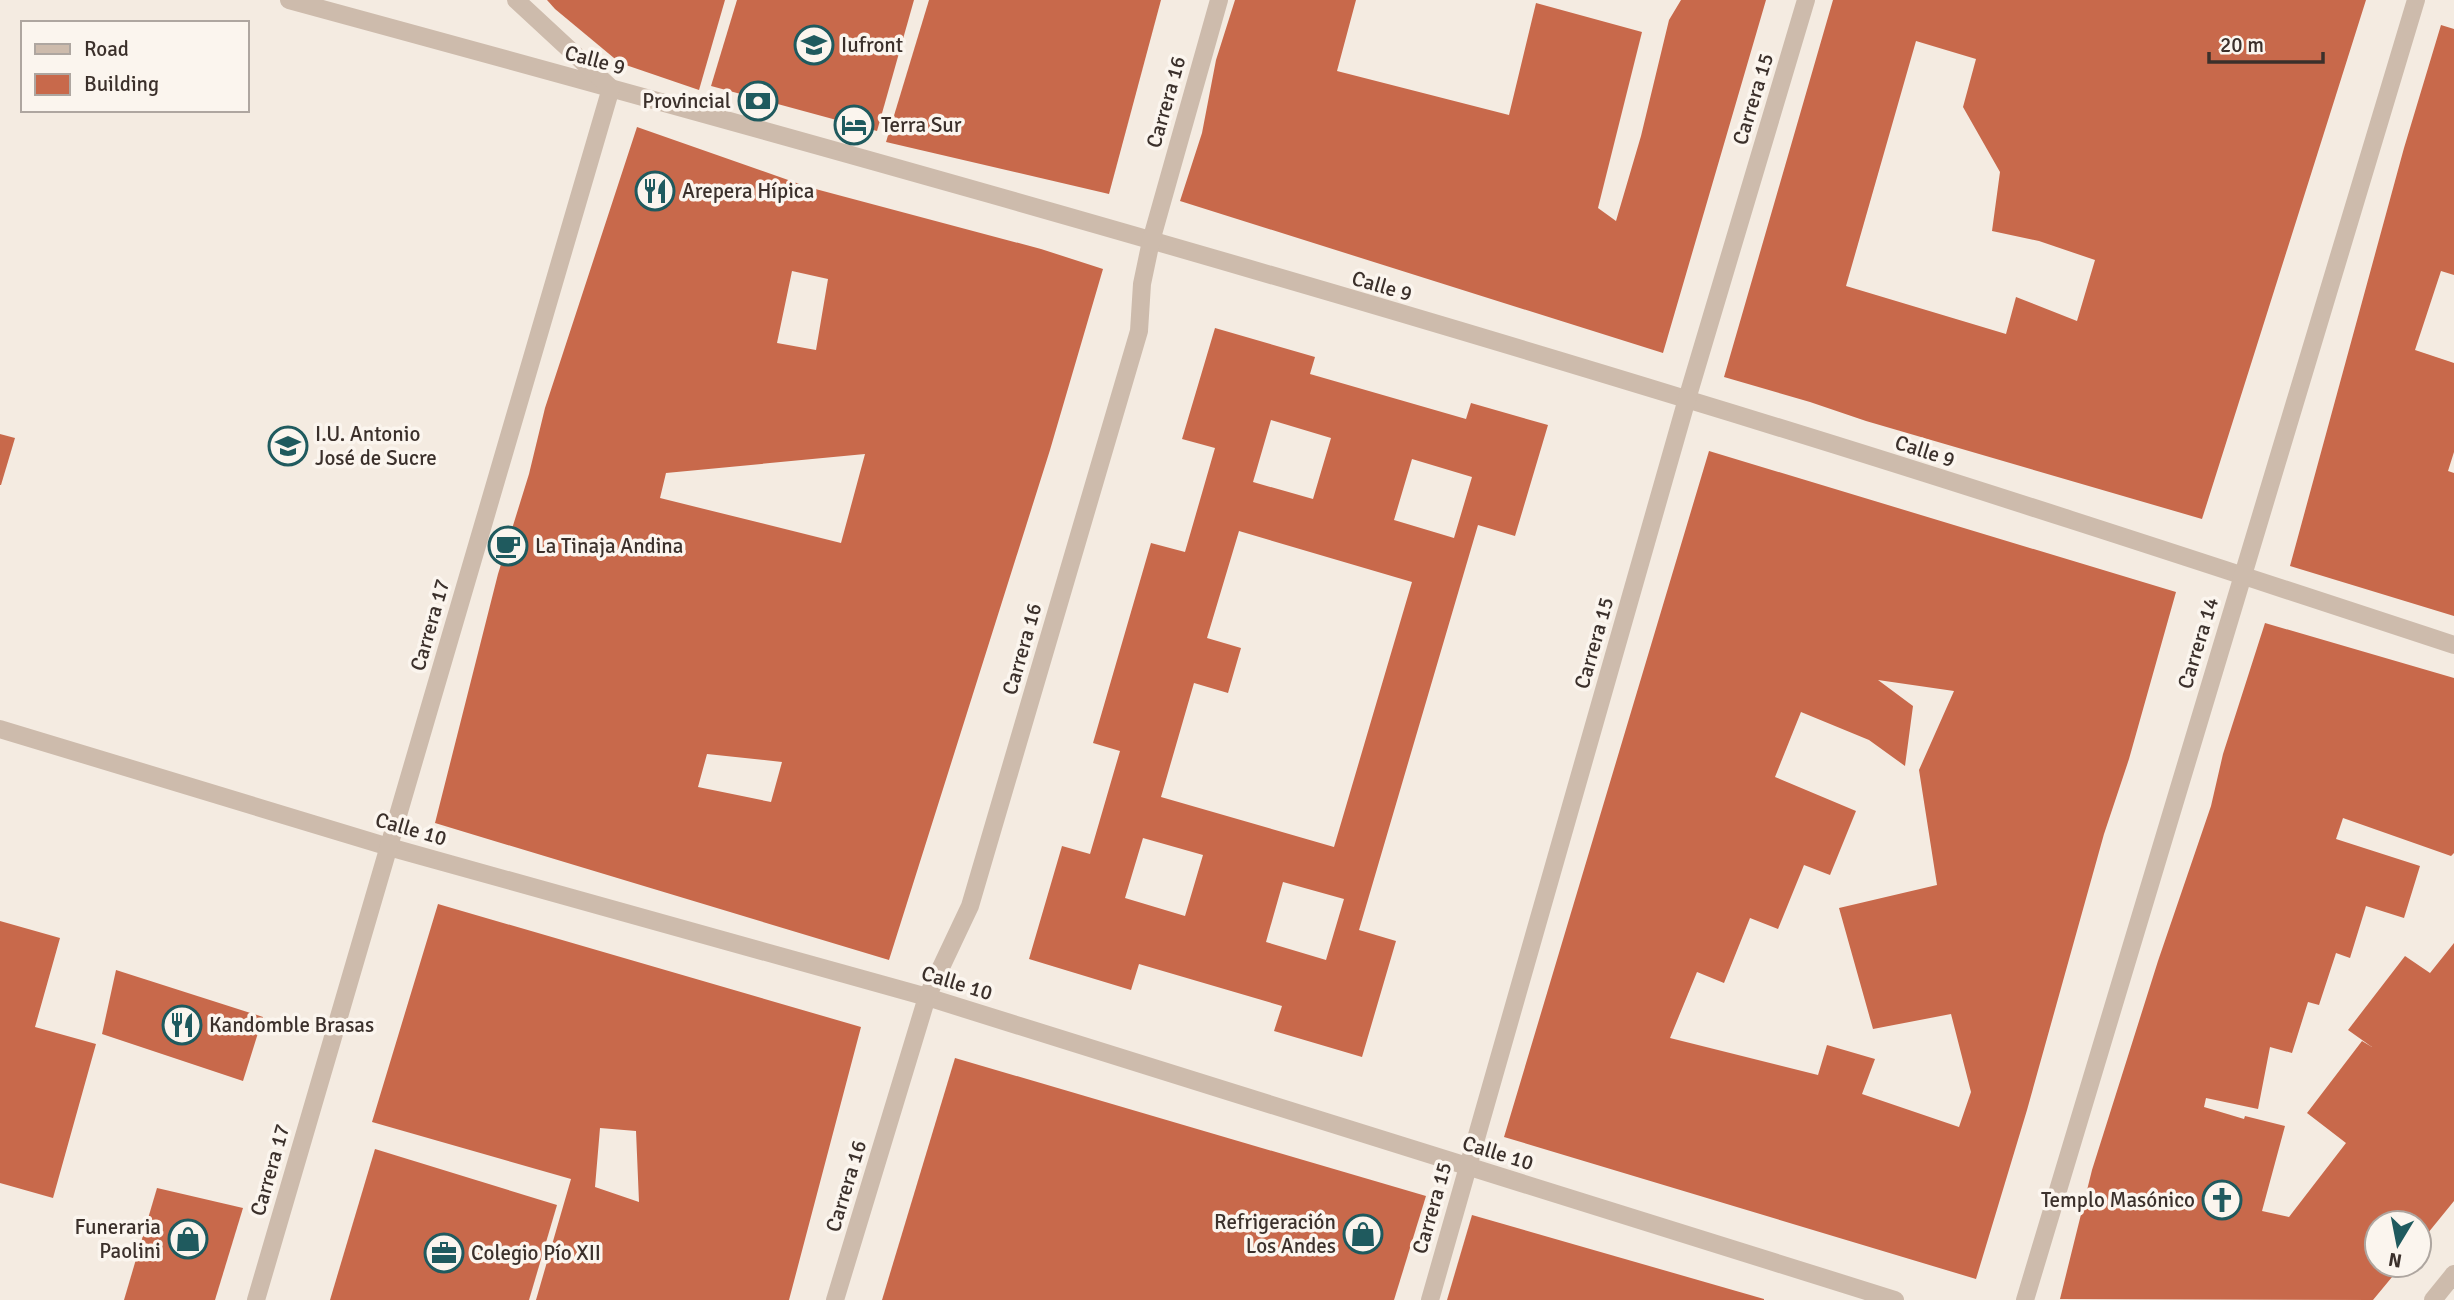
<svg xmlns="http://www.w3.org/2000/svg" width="2454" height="1300" font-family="Signika,sans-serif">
	<rect width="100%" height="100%" fill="#f4ebe1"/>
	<g fill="#c8694b" fill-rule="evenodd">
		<polygon points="547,0 725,0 699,90 620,63 555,9"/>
		<polygon points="737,0 914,0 877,131 711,86"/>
		<polygon points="929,0 1161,0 1109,194 886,142"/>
		<polygon points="1235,0 1356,0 1337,71 1509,115 1536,3 1642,32 1598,208 1616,221 1641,136 1669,20 1681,0 1766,0 1663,353 1180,201 1202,133 1216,60"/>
		<path d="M1833,0H2366L2202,519L1866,421L1810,402L1724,377ZM1916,41L1976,59L1963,107L2000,172L1992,231L2039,241L2095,260L2077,321L2016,297L2006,334L1846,286Z"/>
		<polygon points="2441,25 2454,29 2454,275 2441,271 2415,350 2454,363 2454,452 2448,471 2454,473 2454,616 2290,566 2404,148"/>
		<path d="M637,127L808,187L1041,249L1103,269L1050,450L889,960L435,823L498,574L529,474L545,408ZM792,271L828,279L816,350L777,343ZM865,454L841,543L660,498L666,473ZM707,754L782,762L771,802L698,787Z"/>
		<path d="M1215,328L1315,357L1310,374L1466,419L1471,403L1548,425L1515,536L1478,525L1359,930L1396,941L1362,1057L1274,1031L1282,1006L1139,964L1131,990L1029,959L1062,846L1090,854L1120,751L1093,743L1151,543L1185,552L1215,448L1182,439ZM1271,420L1331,438L1313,499L1253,482ZM1412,459L1472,477L1454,538L1394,520ZM1239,531L1412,582L1334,847L1161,797L1194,683L1228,693L1241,648L1207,638ZM1143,838L1203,855L1185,916L1125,898ZM1283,882L1344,899L1326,960L1266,942Z"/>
		<polygon points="0,434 15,438 1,485 0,485"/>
		<path d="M1709,451L2176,592L2129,759L2104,834L2027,1110L1976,1279L1504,1137ZM1878,680L1954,691L1919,770L1937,885L1839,908L1873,1029L1951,1014L1971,1092L1959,1127L1862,1094L1875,1059L1827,1045L1818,1075L1670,1038L1697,972L1724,983L1750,918L1778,929L1804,865L1830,875L1856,811L1775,777L1801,712L1869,740L1905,766L1913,706Z"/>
		<polygon points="2265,623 2454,678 2454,853 2451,856 2343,818 2336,839 2420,866 2404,918 2366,906 2350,958 2336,953 2319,1005 2308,1002 2292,1053 2270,1047 2258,1109 2206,1098 2204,1107 2244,1119 2245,1116 2285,1126 2262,1211 2289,1217 2346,1143 2307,1113 2362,1041 2372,1047 2348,1030 2405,956 2430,973 2454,943 2454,1201 2419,1244 2419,1223 2377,1223 2377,1265 2402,1265 2373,1300 2060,1299 2092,1170 2158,961 2211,806 2223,754"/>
		<path d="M438,904L861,1027L789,1300H536L571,1179L372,1122ZM600,1128L636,1131L639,1202L595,1187Z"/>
		<polygon points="0,921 60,938 35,1027 96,1044 53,1198 0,1183"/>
		<polygon points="116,970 263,1017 243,1081 102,1034"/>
		<polygon points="955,1058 1426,1196 1394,1300 882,1300"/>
		<polygon points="375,1149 557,1205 529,1300 330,1300"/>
		<polygon points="157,1188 243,1208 215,1300 124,1300"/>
		<polygon points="1472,1215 1764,1299 1764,1300 1447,1300"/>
	</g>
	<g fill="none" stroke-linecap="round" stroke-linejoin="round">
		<g stroke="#cdbbac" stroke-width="18">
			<path d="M289,0C756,127 1223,257 1686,399C1943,477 2199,561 2454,645"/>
			<polyline points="0,729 389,847 927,997 1895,1300"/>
			<polyline points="256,1300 611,88 516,0"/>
			<polyline points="835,1300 927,997 970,906 1139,331 1142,284 1151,241 1219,0"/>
			<polyline points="1430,1300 1687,399 1806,0"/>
			<polyline points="2025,1300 2416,0"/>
			<polyline points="2433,1300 2454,1274"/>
		</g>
	</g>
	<defs>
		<symbol id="university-ring" viewBox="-11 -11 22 22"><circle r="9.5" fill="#fbf5ee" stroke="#1f5a5e" stroke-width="1.5"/><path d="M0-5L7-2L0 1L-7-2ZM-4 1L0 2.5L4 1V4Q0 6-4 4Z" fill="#1f5a5e"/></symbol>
		<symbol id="bank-ring" viewBox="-11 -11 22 22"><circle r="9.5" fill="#fbf5ee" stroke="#1f5a5e" stroke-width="1.5"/><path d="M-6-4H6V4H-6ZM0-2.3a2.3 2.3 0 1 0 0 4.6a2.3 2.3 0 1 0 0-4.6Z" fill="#1f5a5e"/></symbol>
		<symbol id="hotel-ring" viewBox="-11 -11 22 22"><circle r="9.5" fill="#fbf5ee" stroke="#1f5a5e" stroke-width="1.5"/><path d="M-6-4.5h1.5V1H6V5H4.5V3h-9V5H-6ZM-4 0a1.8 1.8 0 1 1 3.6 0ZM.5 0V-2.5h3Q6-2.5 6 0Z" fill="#1f5a5e"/></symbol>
		<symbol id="restaurant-ring" viewBox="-11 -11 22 22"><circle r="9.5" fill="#fbf5ee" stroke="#1f5a5e" stroke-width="1.5"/><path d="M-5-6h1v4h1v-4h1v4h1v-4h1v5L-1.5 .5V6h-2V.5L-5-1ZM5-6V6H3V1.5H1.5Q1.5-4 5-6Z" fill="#1f5a5e"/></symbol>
		<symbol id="cafe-ring" viewBox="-11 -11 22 22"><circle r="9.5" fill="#fbf5ee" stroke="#1f5a5e" stroke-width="1.5"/><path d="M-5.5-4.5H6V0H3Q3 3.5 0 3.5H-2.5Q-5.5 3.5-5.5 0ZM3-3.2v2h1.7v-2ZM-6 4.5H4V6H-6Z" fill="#1f5a5e"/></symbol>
		<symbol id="church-ring" viewBox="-11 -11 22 22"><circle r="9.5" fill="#fbf5ee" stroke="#1f5a5e" stroke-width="1.5"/><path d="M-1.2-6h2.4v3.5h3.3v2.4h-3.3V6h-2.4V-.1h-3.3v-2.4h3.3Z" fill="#1f5a5e"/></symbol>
		<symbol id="shop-ring" viewBox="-11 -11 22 22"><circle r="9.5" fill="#fbf5ee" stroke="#1f5a5e" stroke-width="1.5"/><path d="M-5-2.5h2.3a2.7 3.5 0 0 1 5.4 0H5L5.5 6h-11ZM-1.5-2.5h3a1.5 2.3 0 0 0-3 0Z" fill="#1f5a5e"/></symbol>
		<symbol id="office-ring" viewBox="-11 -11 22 22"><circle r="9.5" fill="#fbf5ee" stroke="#1f5a5e" stroke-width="1.5"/><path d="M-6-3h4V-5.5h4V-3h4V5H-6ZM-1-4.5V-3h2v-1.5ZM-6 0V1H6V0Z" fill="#1f5a5e"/></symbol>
	</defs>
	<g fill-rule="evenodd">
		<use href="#university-ring" x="792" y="23" width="44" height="44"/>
		<use href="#bank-ring" x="736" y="79" width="44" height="44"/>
		<use href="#hotel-ring" x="832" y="103" width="44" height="44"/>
		<use href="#restaurant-ring" x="633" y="169" width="44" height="44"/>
		<use href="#university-ring" x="266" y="424" width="44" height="44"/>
		<use href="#cafe-ring" x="486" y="524" width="44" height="44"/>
		<use href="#restaurant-ring" x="160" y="1003" width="44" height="44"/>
		<use href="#church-ring" x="2200" y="1178" width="44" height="44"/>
		<use href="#shop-ring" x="1341" y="1212" width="44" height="44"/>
		<use href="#shop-ring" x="166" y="1217" width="44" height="44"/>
		<use href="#office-ring" x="422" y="1231" width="44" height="44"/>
	</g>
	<g text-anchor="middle" stroke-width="7" stroke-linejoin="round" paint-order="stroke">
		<g font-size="21" fill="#3b302b" stroke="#fbf5ee" text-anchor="start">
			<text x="841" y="52">Iufront</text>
			<text x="731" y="108" text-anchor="end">Provincial</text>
			<text x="881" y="132">Terra Sur</text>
			<text x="682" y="198">Arepera Hípica</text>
			<text x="315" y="441">I.U. Antonio<tspan x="315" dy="24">José de Sucre</tspan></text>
			<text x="535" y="553">La Tinaja Andina</text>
			<text x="209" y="1032">Kandomble Brasas</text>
			<text x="2195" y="1207" text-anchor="end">Templo Masónico</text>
			<text x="1336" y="1229" text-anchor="end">Refrigeración<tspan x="1336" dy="24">Los Andes</tspan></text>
			<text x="161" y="1234" text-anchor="end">Funeraria<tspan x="161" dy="24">Paolini</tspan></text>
			<text x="471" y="1260">Colegio Pío XII</text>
		</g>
		<g font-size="21" fill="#3b302b" stroke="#fbf5ee">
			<text transform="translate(595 60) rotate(15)" y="7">Calle 9</text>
			<text transform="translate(1753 99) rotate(-73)" y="7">Carrera 15</text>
			<text transform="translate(1166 102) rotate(-74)" y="7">Carrera 16</text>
			<text transform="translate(1382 286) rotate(16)" y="7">Calle 9</text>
			<text transform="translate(1925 451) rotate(18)" y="7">Calle 9</text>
			<text transform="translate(430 625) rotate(-74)" y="7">Carrera 17</text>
			<text transform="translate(1594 643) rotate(-74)" y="7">Carrera 15</text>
			<text transform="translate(2198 643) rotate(-73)" y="7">Carrera 14</text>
			<text transform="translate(1022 649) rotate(-74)" y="7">Carrera 16</text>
			<text transform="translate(411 829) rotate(16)" y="7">Calle 10</text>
			<text transform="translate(957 983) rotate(17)" y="7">Calle 10</text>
			<text transform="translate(1498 1153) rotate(17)" y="7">Calle 10</text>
			<text transform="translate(270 1170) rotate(-74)" y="7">Carrera 17</text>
			<text transform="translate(846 1186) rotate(-73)" y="7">Carrera 16</text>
			<text transform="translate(1432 1208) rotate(-74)" y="7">Carrera 15</text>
		</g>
	</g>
	<rect x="21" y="21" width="228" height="91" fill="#fbf5ee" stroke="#aea6a0" stroke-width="2"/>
	<rect x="35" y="44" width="35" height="10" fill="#cdbbac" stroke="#aea6a0" stroke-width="2"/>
	<text x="84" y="56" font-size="21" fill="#3b302b">Road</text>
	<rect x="35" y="74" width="35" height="21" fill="#c8694b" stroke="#aea6a0" stroke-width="2"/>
	<text x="84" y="91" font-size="21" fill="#3b302b">Building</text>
	<g transform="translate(2398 1244) rotate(190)"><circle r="33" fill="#fbf5ee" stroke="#aea6a0" stroke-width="2"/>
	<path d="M0-5L12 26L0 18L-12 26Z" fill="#1f5a5e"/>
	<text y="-10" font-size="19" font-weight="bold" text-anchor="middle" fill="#3b302b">N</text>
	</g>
	<path d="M2209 52v10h114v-10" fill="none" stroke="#3b302b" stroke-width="3.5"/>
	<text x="2220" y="52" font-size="21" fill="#3b302b" stroke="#fbf5ee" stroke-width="5" paint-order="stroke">20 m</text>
</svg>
